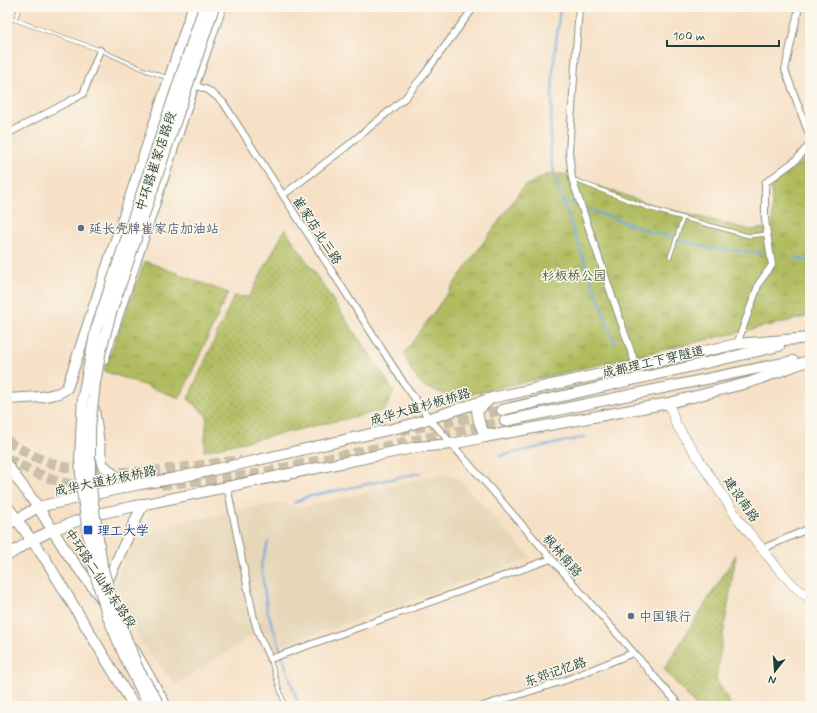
<svg xmlns="http://www.w3.org/2000/svg" width="817" height="713" font-family="Mynerve,'LXGW WenKai TC',sans-serif">
	<defs>
		<pattern id="grass-dots" width="8" height="8" patternUnits="userSpaceOnUse"><rect width="8" height="8" fill="#b0bc5e"/><path d="M2 2h.1M6 6h.1" fill="none" stroke="#8f9a4e" stroke-width="1.8" stroke-linecap="round"/></pattern>
		<pattern id="park-tufts" width="24" height="20" patternUnits="userSpaceOnUse"><rect width="24" height="20" fill="#b0bc5e"/><path d="M3 7l-1-3M5 7V3M7 7l1-3M15 17l-1-3M17 17v-4M19 17l1-3" fill="none" stroke="#8f9a4e"/></pattern>
	</defs>
	<rect width="100%" height="100%" fill="#fbf7ec"/>
	<filter id="ink" filterUnits="userSpaceOnUse"><feTurbulence type="fractalNoise" baseFrequency=".025" numOctaves="2"/><feDisplacementMap in="SourceGraphic" scale="8" xChannelSelector="R" yChannelSelector="G"/><feConvolveMatrix kernelMatrix="1 2 1 2 8 2 1 2 1" color-interpolation-filters="sRGB"/></filter>
	<filter id="wash" filterUnits="userSpaceOnUse"><feTurbulence type="fractalNoise" baseFrequency=".012" numOctaves="4" result="noise"/><feDisplacementMap in="SourceGraphic" scale="16" xChannelSelector="R" yChannelSelector="G"/><feGaussianBlur stdDeviation="0.9" result="paint"/><feColorMatrix in="noise" values="0 0 0 0 0 0 0 0 0 0 0 0 0 0 0 0 0 1.4 0 .05"/><feComposite in="paint" operator="in"/></filter>
	<g filter="url(#wash)">
		<rect width="100%" height="100%" fill="#f6e0c6"/>
		<polygon fill="#e6d6b7" points="442,474 456,476 531,558 273,649 265,630 254,634 176,685 143,645 115,587 133,537 192,520 281,502 300,508"/>
		<g fill="url(#grass-dots)" stroke="#687c49">
			<polygon points="285,229 394,391 385,410 204,451 207,416 188,399 234,296 249,297"/>
			<polygon points="736,555 716,679 731,706 696,706 664,669"/>
		</g>
		<g fill="url(#park-tufts)" stroke="#687c49">
			<polygon points="810,152 810,316 454,398 423,386 412,372 404,354 523,187 546,175 563,174 659,207 751,230 773,227 771,183 798,165"/>
			<polygon points="145,261 228,293 180,398 104,371"/>
		</g>
		<g fill="none" stroke-linecap="round" stroke-linejoin="round">
			<g stroke="#67a6da" stroke-width="2">
				<polyline points="560,7 553,71 550,152 555,177 562,200 615,344"/>
				<polyline points="562,200 652,232 683,241 709,248 761,253"/>
				<polyline points="794,257 810,262"/>
				<polyline points="499,456 585,437"/>
				<polyline points="294,503 306,497 420,473"/>
				<polyline points="268,542 261,565 267,609 299,706"/>
			</g>
		</g>
	</g>
	<g filter="url(#ink)">
		<g fill="none" stroke-linecap="round" stroke-linejoin="round">
			<g stroke="#cbbfa9" stroke-width="10" stroke-dasharray="10 5" stroke-linecap="butt">
				<polyline points="400,431 469,418 502,410"/>
				<path d="M7,440C13,446 21,449 28,453C67,474 104,473 147,471C178,469 209,464 241,460"/>
				<path d="M7,458C41,478 73,489 113,488"/>
				<polyline points="161,485 250,475 505,421"/>
			</g>
			<defs>
				<g id="lane">
					<polyline points="7,17 100,50 145,70 168,78"/>
					<polyline points="15,20 20,7"/>
					<polyline points="572,179 651,209 683,218 749,236 767,234"/>
					<polyline points="670,257 683,218"/>
					<polyline points="270,659 285,706"/>
				</g>
				<g id="street">
					<polyline points="579,7 569,151 572,179 636,366"/>
					<polyline points="799,7 785,70 810,137"/>
					<polyline points="191,84 208,90 223,102 405,385 429,418 680,706"/>
					<polyline points="7,134 83,94 100,50"/>
					<polyline points="283,195 346,147 405,98 423,76 474,7"/>
					<polyline points="737,344 759,283 772,265 765,220 765,183 796,160 810,144"/>
					<polyline points="227,486 254,619 259,635 270,659 551,559"/>
					<polyline points="762,549 810,528"/>
					<polyline points="483,706 566,680 633,653"/>
				</g>
				<polyline id="secondary" points="669,403 676,424 738,519 776,566 793,585 810,599"/>
				<g id="primary">
					<polyline points="103,360 191,93 221,7"/>
					<polyline points="7,399 42,397 59,393 67,388 193,7"/>
					<polyline points="489,400 477,411 479,422 484,433 495,434"/>
					<polyline points="94,409 102,464 115,476 140,484"/>
					<polyline points="502,410 779,346"/>
					<polyline points="505,421 793,361"/>
					<polyline points="7,465 38,507 69,556 102,599"/>
					<polyline points="7,506 46,560 134,706"/>
					<polyline points="7,525 38,507 140,484 171,479 245,463 409,425 492,398 737,344 810,338"/>
					<polyline points="7,556 32,540 53,530 93,515 417,447 452,444 485,437 669,403 751,382 810,360"/>
					<polyline points="105,588 111,573 143,504"/>
					<polyline points="134,650 166,706"/>
				</g>
			</defs>
			<use href="#lane" stroke="#8a8e7d" stroke-width="4.5"/>
			<use href="#street" stroke="#8a8e7d" stroke-width="8"/>
			<use href="#secondary" stroke="#8a8e7d" stroke-width="10"/>
			<use href="#primary" stroke="#8a8e7d" stroke-width="12"/>
			<use href="#lane" stroke="#fff" stroke-width="3"/>
			<use href="#street" stroke="#fff" stroke-width="6"/>
			<use href="#secondary" stroke="#fff" stroke-width="9"/>
			<use href="#primary" stroke="#fff" stroke-width="10"/>
			<defs>
				<g id="primary-bridge">
					<polyline points="149,706 124,655 108,617 93,567 82,491 80,458 83,397 96,329 204,7"/>
					<polyline points="160,706 138,669 114,607 102,566 93,503 90,478 90,428 95,382 101,350 111,313 214,7"/>
				</g>
			</defs>
			<use href="#primary-bridge" stroke="#8a8e7d" stroke-width="12" stroke-linecap="butt"/>
			<use href="#primary-bridge" stroke="#fff" stroke-width="10"/>
		</g>
	</g>
	<g fill="#5c6f8a" stroke="#fbf7ec" stroke-width="1.5">
		<circle cx="81" cy="228" r="4"/>
		<circle cx="631" cy="616" r="4"/>
	</g>
	<rect fill="#1a4fb4" stroke="#fbf7ec" stroke-width="1.5" x="83" y="525" width="10" height="10" rx="2"/>
	<g text-anchor="middle" stroke-width="3" stroke-linejoin="round" paint-order="stroke">
		<g font-size="13" fill="#1f3d34" stroke="#fbf7ec">
			<text transform="translate(155 161) rotate(-72)" y="5">中环路崔家店路段</text>
			<text transform="translate(318 230) rotate(57)" y="5">崔家店北三路</text>
			<text transform="translate(653 361) rotate(-13)" y="5">成都理工下穿隧道</text>
			<text transform="translate(420 406) rotate(-16)" y="5">成华大道杉板桥路</text>
			<text transform="translate(105 480) rotate(-12)" y="5">成华大道杉板桥路</text>
			<text transform="translate(742 499) rotate(55)" y="5">建设南路</text>
			<text transform="translate(563 555) rotate(49)" y="5">枫林南路</text>
			<text transform="translate(101 578) rotate(56)" y="5">中环路二仙桥东路段</text>
			<text transform="translate(555 671) rotate(-19)" y="5">东郊记忆路</text>
		</g>
		<g font-size="13" fill="#4e5e75" stroke="#fbf7ec" text-anchor="start">
			<text x="89" y="233">延长壳牌崔家店加油站</text>
			<text x="639" y="621">中国银行</text>
		</g>
		<g font-size="13" fill="#435d3e" stroke="#fbf7ec">
			<text x="574" y="280">杉板桥公园</text>
		</g>
		<g font-size="13" fill="#164399" stroke="#fbf7ec" text-anchor="start">
			<text x="97" y="535">理工大学</text>
		</g>
	</g>
	<rect width="817" height="713" fill="none" stroke="#fbf7ec" stroke-width="24"/>
	<g transform="translate(775 671) rotate(197)" stroke="#fbf7ec" stroke-width="3" paint-order="stroke">
	<path d="M0-3L7 15L0 10L-7 15Z" fill="#1f3d34"/>
	<text y="-6" font-size="11" font-weight="bold" text-anchor="middle" fill="#1f3d34">N</text>
	</g>
	<path d="M667 40v6h112v-6" fill="none" stroke="#1f3d34" stroke-width="2"/>
	<text x="673" y="40" font-size="12" fill="#1f3d34" stroke="#fbf7ec" stroke-width="3" paint-order="stroke">100 m</text>
</svg>
